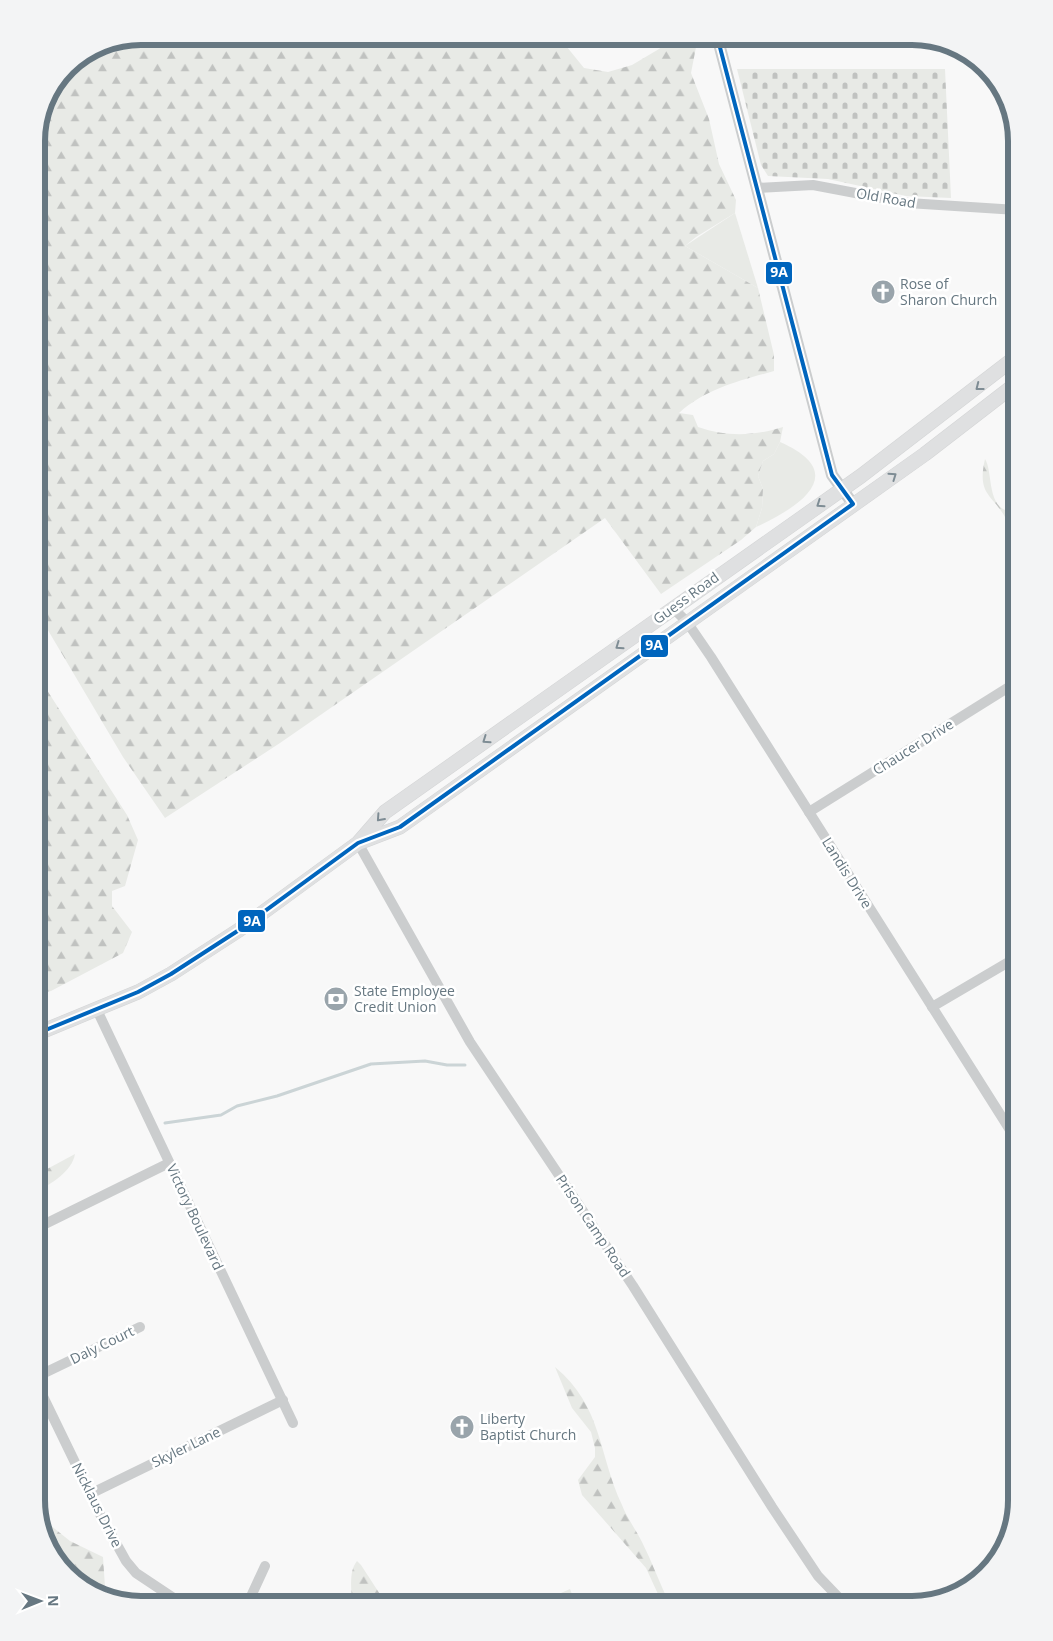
<svg xmlns="http://www.w3.org/2000/svg" width="1053" height="1641" font-family="'Open Sans',sans-serif">
	<defs>
		<pattern id="forest-firs" width="22" height="20" patternUnits="userSpaceOnUse" patternTransform="scale(1.25)"><rect width="22" height="20" fill="#e8eae6"/><path d="M5 1l3.5 6h-7zM16 11l3.5 6h-7z" fill="#c0c2c0"/></pattern>
		<pattern id="cemetery-stones" width="16" height="16" patternUnits="userSpaceOnUse" patternTransform="scale(1.25)"><rect width="16" height="16" fill="#e8eae6"/><path d="M2 7V4a2 2 0 0 1 4 0v3zM10 15v-3a2 2 0 0 1 4 0v3z" fill="#c0c2c0"/></pattern>
	</defs>
	<rect width="100%" height="100%" fill="#f8f8f8"/>
	<g fill="#e8eae6">
		<polygon points="735,213 758,288 685,246"/>
		<path d="M780,442C851,473 800,507 756,527L762,508L763,489L758,476L763,461L774,454Z"/>
		<polygon points="570,1589 576,1605 546,1605 545,1600"/>
	</g>
	<g fill="url(#forest-firs)">
		<path d="M141,36H558L584,68L608,72L632,65L659,49L674,36H696L697,42L691,73L709,119L719,164L736,200L735,213L696,237L685,246L758,288L774,355V371C739,381 707,388 679,413L693,415L698,427C727,437 754,436 783,427L780,442L774,454L763,461L758,476L763,489L762,508L756,527L741,540L661,594L605,518L280,743L165,818L123,757L36,610V135L44,101L67,67L101,44Z"/>
		<path d="M985,459C994,473 985,515 1017,511V519L1008,523C995,494 976,498 985,459Z"/>
		<polygon points="36,673 127,815 138,840 125,886 112,891 112,906 132,932 123,953 51,991 36,994"/>
		<path d="M75,1154C72,1171 52,1184 36,1191V1175Z"/>
		<path d="M555,1367C603,1407 598,1454 622,1505C627,1518 636,1530 642,1542C652,1562 660,1584 670,1605H663L646,1568L582,1495L578,1480L595,1457V1448L591,1432L572,1408Z"/>
		<polygon points="40,1517 70,1541 103,1557 105,1587 118,1599 83,1587 47,1546"/>
		<path d="M357,1561L361,1565L387,1605H352C352,1591 348,1572 357,1561Z"/>
	</g>
	<polygon fill="url(#cemetery-stones)" points="737,69 945,69 951,198 906,196 828,179 768,176 761,165"/>
	<g fill="none" stroke-linecap="round" stroke-linejoin="round">
		<polyline stroke="#cbd4d6" stroke-width="3" points="165,1123 221,1115 237,1106 277,1096 371,1064 425,1061 447,1065 465,1065"/>
		<defs>
			<g id="secondary">
				<polyline points="361,842 400,827 925,454 1017,383"/>
				<polyline points="36,1034 138,992 171,974 239,930 358,843 385,812 861,476 1017,356"/>
			</g>
		</defs>
		<use href="#secondary" stroke="#d4d5d6" stroke-width="15"/>
		<g stroke="#cbcdce" stroke-width="10">
			<polyline points="757,188 813,185 908,203 1017,210"/>
			<polyline points="673,608 687,622 711,657 1017,1141"/>
			<polyline points="809,812 1017,682"/>
			<polyline points="358,843 470,1042 633,1286 772,1507 818,1576 841,1600"/>
			<polyline points="932,1007 1017,957"/>
			<polyline points="97,1010 293,1423"/>
			<polyline points="36,1233 43,1225 169,1163"/>
			<polyline points="36,1377 140,1327"/>
			<polyline points="36,1382 101,1516 126,1561 136,1573 184,1605"/>
			<polyline points="90,1494 283,1400"/>
			<polyline points="247,1605 265,1566"/>
		</g>
		<polyline stroke="#cbcdce" stroke-width="12" points="717,36 832,475 853,504"/>
		<use href="#secondary" stroke="#dfe0e1" stroke-width="14"/>
		<defs>
			<polyline id="bus-1" points="36,1034 138,992 171,974 239,930 358,843 400,827 853,504 832,475 717,36"/>
		</defs>
		<use href="#bus-1" stroke="#fff" stroke-width="8"/>
		<use href="#bus-1" stroke="#0065bd" stroke-width="4"/>
	</g>
	<defs><path id="oneway-chevron" d="M-2-3.5L2.5 0L-2 3.5" fill="none" stroke-width="1.6" stroke-linecap="round" stroke-linejoin="round" transform="scale(1.25)"/></defs>
	<g stroke="#7e8c94">
		<use href="#oneway-chevron" transform="translate(979 387) rotate(142)"/>
		<use href="#oneway-chevron" transform="translate(893 476) rotate(-35)"/>
		<use href="#oneway-chevron" transform="translate(820 504) rotate(146)"/>
		<use href="#oneway-chevron" transform="translate(619 646) rotate(145)"/>
		<use href="#oneway-chevron" transform="translate(486 740) rotate(145)"/>
		<use href="#oneway-chevron" transform="translate(380 818) rotate(132)"/>
	</g>
	<defs>
		<symbol id="church-disc" viewBox="-11 -11 22 22"><circle r="9.5" fill="#99a4ab" stroke="#fff"/><path d="M-1.2-6h2.4v3.5h3.3v2.4h-3.3V6h-2.4V-.1h-3.3v-2.4h3.3Z" fill="#fff"/></symbol>
		<symbol id="bank-disc" viewBox="-11 -11 22 22"><circle r="9.5" fill="#99a4ab" stroke="#fff"/><path d="M-6-4H6V4H-6ZM0-2.3a2.3 2.3 0 1 0 0 4.6a2.3 2.3 0 1 0 0-4.6Z" fill="#fff"/></symbol>
	</defs>
	<g fill-rule="evenodd">
		<use href="#church-disc" x="869" y="278" width="28" height="28"/>
		<use href="#bank-disc" x="322" y="985" width="28" height="28"/>
		<use href="#church-disc" x="448" y="1413" width="28" height="28"/>
	</g>
	<g text-anchor="middle" stroke-width="5" stroke-linejoin="round" paint-order="stroke">
		<g font-size="14" fill="#667781" stroke="#fff">
			<text transform="translate(886 198) rotate(10)" y="5">Old Road</text>
			<text transform="translate(686 598) rotate(-36)" y="5">Guess Road</text>
			<text transform="translate(913 747) rotate(-32)" y="5">Chaucer Drive</text>
			<text transform="translate(847 873) rotate(58)" y="5">Landis Drive</text>
			<text transform="translate(195 1217) rotate(65)" y="5">Victory Boulevard</text>
			<text transform="translate(593 1226) rotate(56)" y="5">Prison Camp Road</text>
			<text transform="translate(102 1345) rotate(-26)" y="5">Daly Court</text>
			<text transform="translate(186 1447) rotate(-26)" y="5">Skyler Lane</text>
			<text transform="translate(97 1505) rotate(63)" y="5">Nicklaus Drive</text>
		</g>
		<g font-size="14" fill="#667781" stroke="#fff" text-anchor="start">
			<text x="900" y="289">Rose of<tspan x="900" dy="16">Sharon Church</tspan></text>
			<text x="354" y="996">State Employee<tspan x="354" dy="16">Credit Union</tspan></text>
			<text x="480" y="1424">Liberty<tspan x="480" dy="16">Baptist Church</tspan></text>
		</g>
	</g>
	<path d="M0 0H1053V1641H0ZM141 45H912A96 96 0 0 1 1008 141V1500A96 96 0 0 1 912 1596H141A96 96 0 0 1 45 1500V141A96 96 0 0 1 141 45Z" fill="#f3f4f5" fill-rule="evenodd"/>
	<path fill="none" stroke="#667781" stroke-width="6" d="M141 45H912A96 96 0 0 1 1008 141V1500A96 96 0 0 1 912 1596H141A96 96 0 0 1 45 1500V141A96 96 0 0 1 141 45Z"/>
	<g stroke="#fff" stroke-width="2">
		<rect x="765" y="261" width="28" height="24" rx="5" fill="#0065bd"/>
		<rect x="640" y="634" width="29" height="24" rx="5" fill="#0065bd"/>
		<rect x="237" y="909" width="29" height="24" rx="5" fill="#0065bd"/>
	</g>
	<g font-size="14" text-anchor="middle" font-weight="bold" fill="#fff">
		<text x="779" y="277">9A</text>
		<text x="654" y="650">9A</text>
		<text x="252" y="926">9A</text>
	</g>
	<g transform="translate(40 1601) rotate(89)" stroke="#ffffff" stroke-width="4" paint-order="stroke">
	<path d="M0-4L9 19L0 12L-9 19Z" fill="#667781"/>
	<text y="-8" font-size="14" font-weight="bold" text-anchor="middle" fill="#667781">N</text>
	</g>
</svg>
